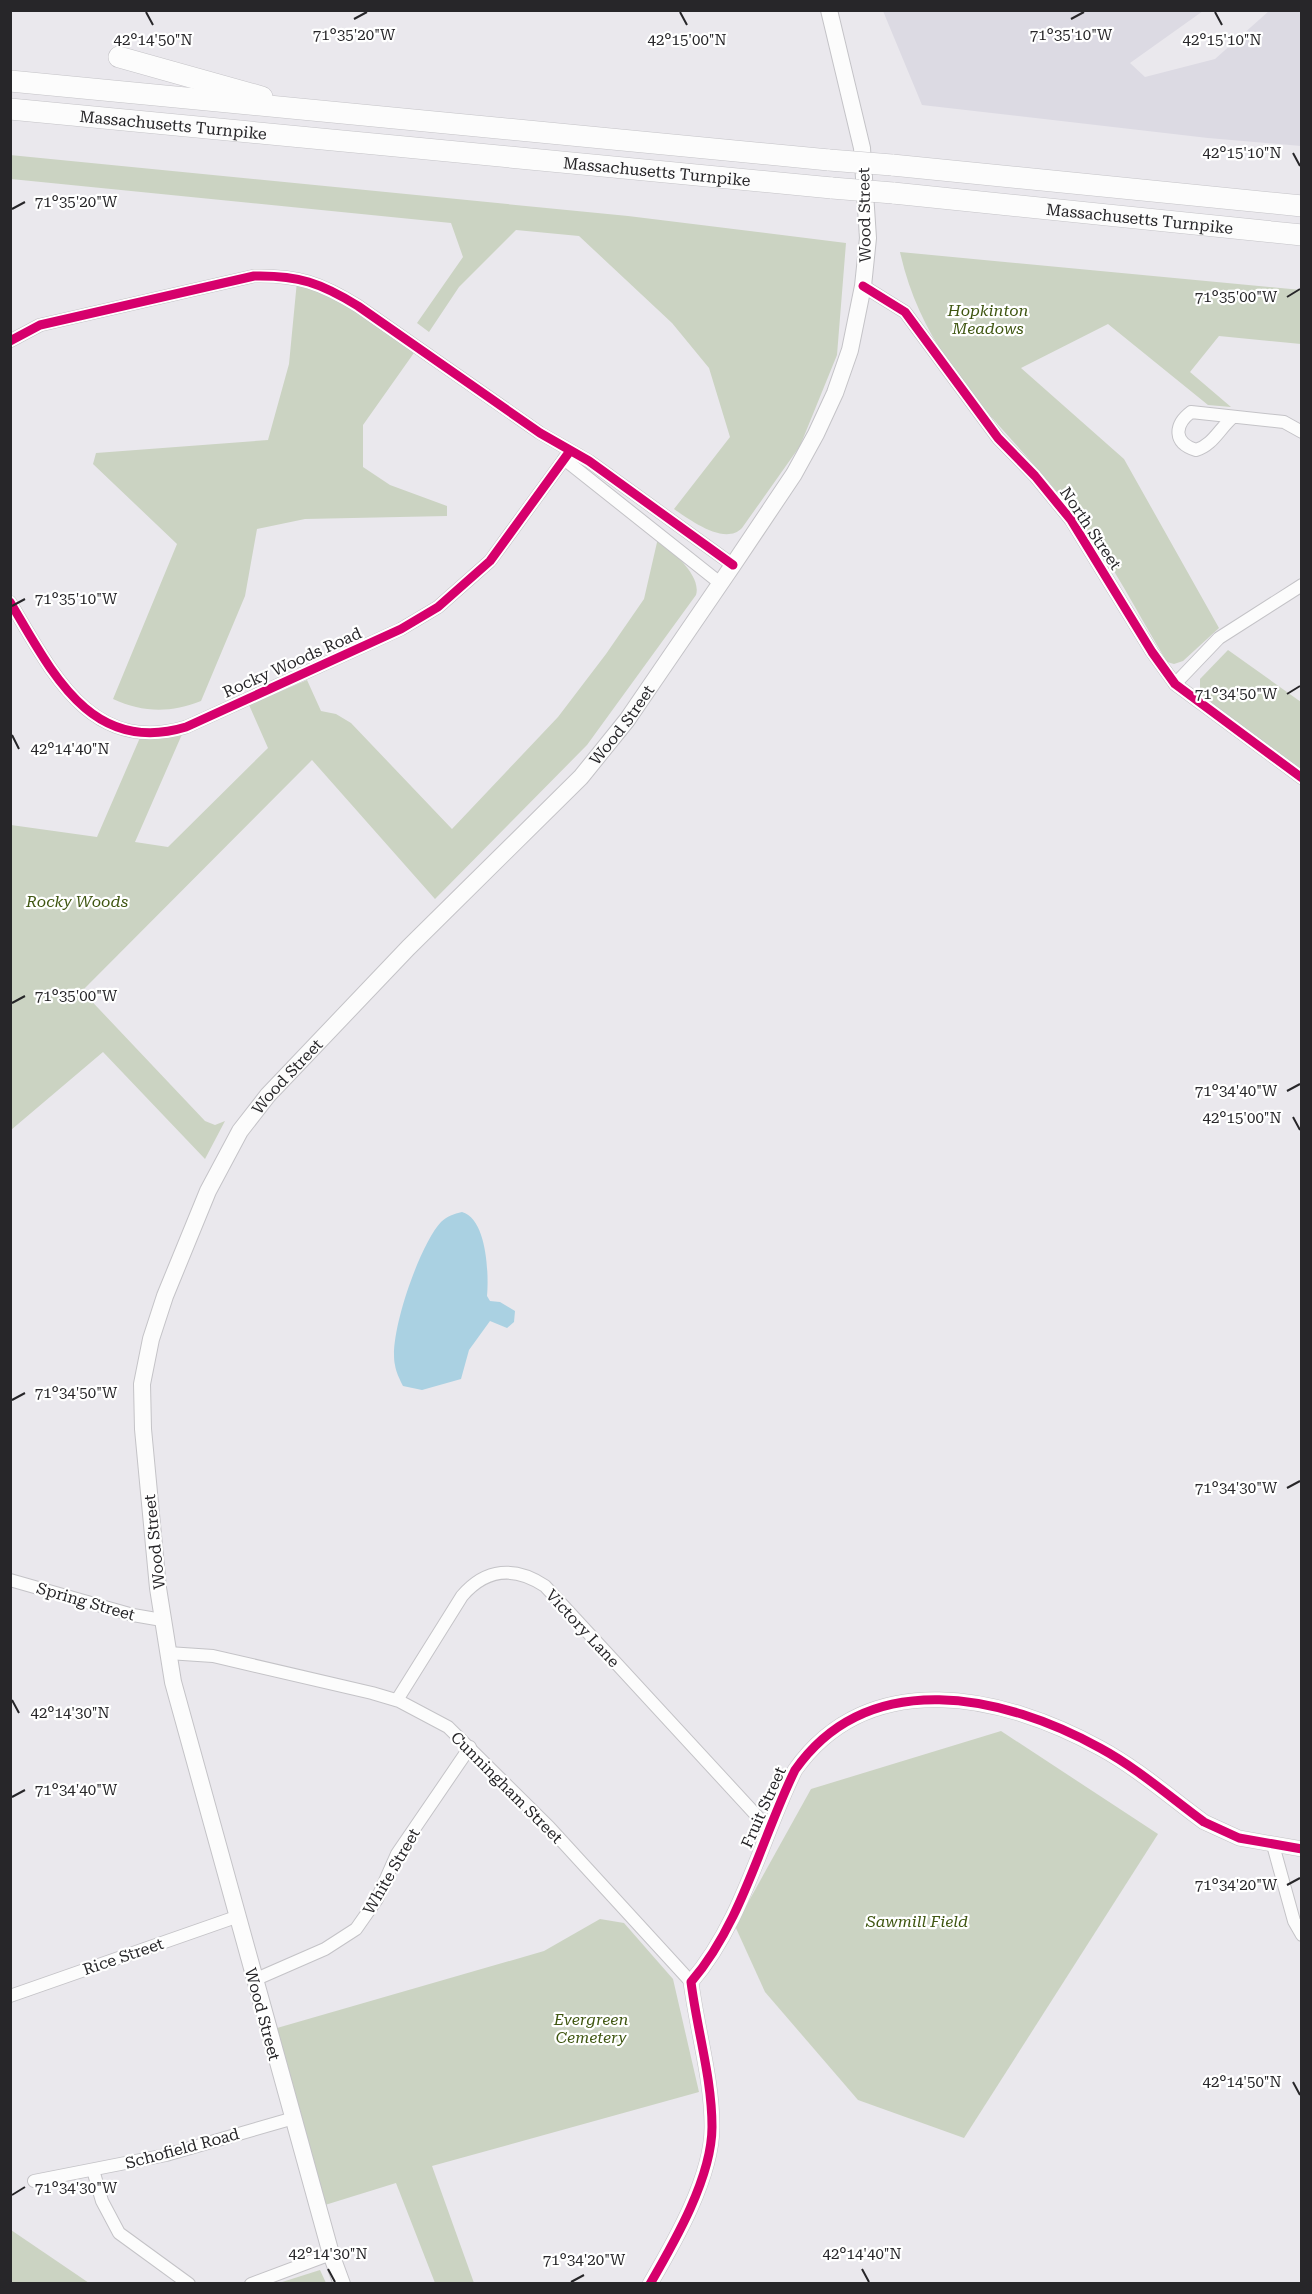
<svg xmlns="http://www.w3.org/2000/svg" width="1312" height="2294" font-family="'Roboto Serif',serif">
	<rect width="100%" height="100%" fill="#eae8ed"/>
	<polygon fill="#dcdae3" points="883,11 1203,11 1130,63 1145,77 1215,59 1269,11 1301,11 1301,146 1208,138 922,105"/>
	<g fill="#cbd3c2">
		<path d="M10,155L628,216L846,243L837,355L800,446L742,528C725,546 690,520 674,509L730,437L709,368L672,323L579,236L516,230L459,287L429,332L417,323L463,257L451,223L11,179Z"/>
		<path d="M900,252L1301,290V344L1219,336L1190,372L1231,407L1208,405L1108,324L1021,368L1124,459L1219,628L1183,661L1174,664L1167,662C1138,614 1112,562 1078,518C1010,428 926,369 900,252Z"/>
		<path d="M297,281L320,286L416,350L363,425V467L390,485L447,506V516L305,519L257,529L245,596L201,701C171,713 143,713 113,699L177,544L93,464L96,453L268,440L289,364Z"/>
		<path d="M658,538C671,551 702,575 696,595L587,745L435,899L312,760L82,991L205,1121L215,1125L225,1121L205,1159L103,1052L11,1130V825L97,837L142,733L183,732L135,842L168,847L268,748L249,705L307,680L321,711L336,714L351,723L452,829L558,717L606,654L644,599Z"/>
		<polygon points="1228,650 1301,702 1301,771 1200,694 1200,679"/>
		<polygon points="1001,1731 1158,1834 964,2138 858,2100 765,1992 735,1926 811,1789"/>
		<polygon points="600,1919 624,1923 673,1979 699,2092 432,2166 474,2283 435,2283 396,2183 325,2205 277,2028 544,1951"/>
		<polygon points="11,2230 89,2283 11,2283"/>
		<polygon points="320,2270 326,2283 279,2283"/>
	</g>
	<path fill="#aad1e2" d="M462,1212C487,1219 489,1274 487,1296L490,1301L500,1302L515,1311L514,1322L507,1328L490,1321L469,1350L461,1379L422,1390L403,1386C400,1380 396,1372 395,1365C388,1335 420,1244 441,1222C447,1216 454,1214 462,1212Z"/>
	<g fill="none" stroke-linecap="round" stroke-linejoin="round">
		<defs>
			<g id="minor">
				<polyline points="863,286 905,312 998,438 1035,476 1071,520 1152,652 1175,684 1302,778"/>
				<path d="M10,341L40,325L254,276C298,275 321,283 358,306L540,433L589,461L733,565"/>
				<path d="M1233,417C1219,429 1213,445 1196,450C1173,443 1174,425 1191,412L1284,422L1302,432"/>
				<polyline points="564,459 720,583"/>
				<path d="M10,602C51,670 90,756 186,727L401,629L438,607L490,561L570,451"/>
				<polyline points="1175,684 1219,638 1302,585"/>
				<polyline points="10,1580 133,1615 162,1620"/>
				<polyline points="168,1653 213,1656 372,1693 399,1701 448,1727 549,1827 691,1982"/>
				<path d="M397,1700L462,1596C486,1568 515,1566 545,1586L769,1829"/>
				<polyline points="1273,1845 1294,1921 1302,1935"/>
				<polyline points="254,1980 325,1949 356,1929 377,1899 397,1854 470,1747"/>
				<polyline points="10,1996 236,1917"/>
				<polyline points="93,2170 102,2201 119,2233 189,2284"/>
				<polyline points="34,2181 166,2155 294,2118"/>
				<polyline points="251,2284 331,2254"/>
			</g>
			<path id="tertiary" d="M650,2284C675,2241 712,2177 712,2127C712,2078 697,2030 691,1982C742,1923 761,1839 795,1770C869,1665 1004,1695 1100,1748C1137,1768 1170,1797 1204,1822L1239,1838L1302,1849"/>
			<g id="secondary">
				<path id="s1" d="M342,2284L331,2254L173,1682L158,1588L143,1429L142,1384L151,1339L165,1296L208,1191L240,1131L268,1095L408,948L581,777L627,720L733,565L794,474L816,434L835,393L850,350L863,286L868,238L862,148L829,10"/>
			</g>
			<g id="motorway">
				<polyline points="119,57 262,97"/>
				<polyline points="10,81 829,160"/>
				<path id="s2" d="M10,109L832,188"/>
				<polyline points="892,165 1302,206"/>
				<path id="s3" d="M893,193L1302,235"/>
			</g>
		</defs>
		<use href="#minor" stroke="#c4c3c7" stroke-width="14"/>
		<use href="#tertiary" stroke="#c4c3c7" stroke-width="16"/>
		<use href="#secondary" stroke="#c4c3c7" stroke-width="18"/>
		<use href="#motorway" stroke="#c4c3c7" stroke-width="22"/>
		<use href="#minor" stroke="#fcfcfc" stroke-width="12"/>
		<use href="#tertiary" stroke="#fcfcfc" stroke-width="15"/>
		<use href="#secondary" stroke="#fcfcfc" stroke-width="16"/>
		<use href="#motorway" stroke="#fcfcfc" stroke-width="21"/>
		<defs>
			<g id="motorway-bridge">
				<polyline points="829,160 892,165"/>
				<polyline points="832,188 893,193"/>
			</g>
		</defs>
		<use href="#motorway-bridge" stroke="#c4c3c7" stroke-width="22" stroke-linecap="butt"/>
		<use href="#motorway-bridge" stroke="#fcfcfc" stroke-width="21"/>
		<defs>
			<g id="cycleway">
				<polyline points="863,286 905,312 998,438 1035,476 1071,520 1152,652 1175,684 1302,778"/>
				<path d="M10,341L40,325L254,276C298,275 321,283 358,306L540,433L589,461L733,565"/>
				<path d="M10,602C51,670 90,756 186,727L401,629L438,607L490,561L570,451"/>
				<path d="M650,2284C675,2241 712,2177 712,2127C712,2078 697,2030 691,1982C742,1923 761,1839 795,1770C869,1665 1004,1695 1100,1748C1137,1768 1170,1797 1204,1822L1239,1838L1302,1849"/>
			</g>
		</defs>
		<use href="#cycleway" stroke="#fff" stroke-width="13"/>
		<use href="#cycleway" stroke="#d6006c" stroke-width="9"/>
	</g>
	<path fill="none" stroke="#272629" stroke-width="2" d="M146,12L153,25M680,12L687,25M1215,12L1222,25M354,19L367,12M1071,19L1084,12M1293,153L1300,166M12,209L25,202M1287,297L1300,289M12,606L25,599M1287,694L1300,686M12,735L19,749M12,1003L25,996M1287,1091L1300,1084M1293,1117L1300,1130M12,1400L25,1393M1287,1488L1300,1481M12,1700L19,1713M12,1797L25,1790M1287,1885L1300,1878M1293,2082L1300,2095M12,2195L25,2187M328,2269L335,2282M862,2269L869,2282M571,2282L584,2275"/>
	<g text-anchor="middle" stroke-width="4.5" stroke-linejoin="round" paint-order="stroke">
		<g font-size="16" fill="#272629" stroke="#fff">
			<text dy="6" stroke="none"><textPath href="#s2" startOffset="164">Massachusetts Turnpike</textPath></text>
			<text dy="6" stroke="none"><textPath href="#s2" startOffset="650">Massachusetts Turnpike</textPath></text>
			<text transform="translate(864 215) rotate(-91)" y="6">Wood Street</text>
			<text dy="6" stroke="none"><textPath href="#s3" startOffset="248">Massachusetts Turnpike</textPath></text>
			<text transform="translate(1091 528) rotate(56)" y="6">North Street</text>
			<text transform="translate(292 662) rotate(-24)" y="6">Rocky Woods Road</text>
			<text dy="6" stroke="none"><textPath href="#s1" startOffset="1756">Wood Street</textPath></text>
			<text dy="6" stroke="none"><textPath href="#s1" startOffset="1270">Wood Street</textPath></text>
			<text transform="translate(154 1542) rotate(-96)" y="6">Wood Street</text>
			<text transform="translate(86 1601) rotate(16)" y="6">Spring Street</text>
			<text transform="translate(583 1628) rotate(47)" y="6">Victory Lane</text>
			<text transform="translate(507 1787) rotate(45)" y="6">Cunningham Street</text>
			<text transform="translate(763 1807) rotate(-66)" y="6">Fruit Street</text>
			<text transform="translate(391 1871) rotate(-60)" y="6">White Street</text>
			<text transform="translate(123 1956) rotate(-19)" y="6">Rice Street</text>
			<text transform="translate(263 2014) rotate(75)" y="6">Wood Street</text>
			<text transform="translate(182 2148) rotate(-15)" y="6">Schofield Road</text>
		</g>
		<g font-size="16" font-style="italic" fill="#3f5611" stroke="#fff">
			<text x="988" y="316">Hopkinton<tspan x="988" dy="18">Meadows</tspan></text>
			<text x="77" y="907">Rocky Woods</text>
			<text x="917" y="1927">Sawmill Field</text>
			<text x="591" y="2025">Evergreen<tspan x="591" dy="18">Cemetery</tspan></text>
		</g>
	</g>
	<g font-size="15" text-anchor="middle" fill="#272629" stroke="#fff" stroke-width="4.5" stroke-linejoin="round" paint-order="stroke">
		<text x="354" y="40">71°35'20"W</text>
		<text x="1071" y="40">71°35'10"W</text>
		<text x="153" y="45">42°14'50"N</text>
		<text x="687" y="45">42°15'00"N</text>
		<text x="1222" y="45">42°15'10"N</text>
		<text x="1242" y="158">42°15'10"N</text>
		<text x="76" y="207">71°35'20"W</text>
		<text x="1236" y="302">71°35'00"W</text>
		<text x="76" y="604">71°35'10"W</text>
		<text x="1236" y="699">71°34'50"W</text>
		<text x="70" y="754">42°14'40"N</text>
		<text x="76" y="1001">71°35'00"W</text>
		<text x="1236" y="1096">71°34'40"W</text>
		<text x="1242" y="1123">42°15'00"N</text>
		<text x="76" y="1398">71°34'50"W</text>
		<text x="1236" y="1493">71°34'30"W</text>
		<text x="70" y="1718">42°14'30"N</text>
		<text x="76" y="1795">71°34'40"W</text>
		<text x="1236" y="1890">71°34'20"W</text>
		<text x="1242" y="2087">42°14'50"N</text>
		<text x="76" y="2193">71°34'30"W</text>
		<text x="328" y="2259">42°14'30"N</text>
		<text x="862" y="2259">42°14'40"N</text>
		<text x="584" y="2265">71°34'20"W</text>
	</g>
	<rect width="1312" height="2294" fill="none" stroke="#272629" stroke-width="24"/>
</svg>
